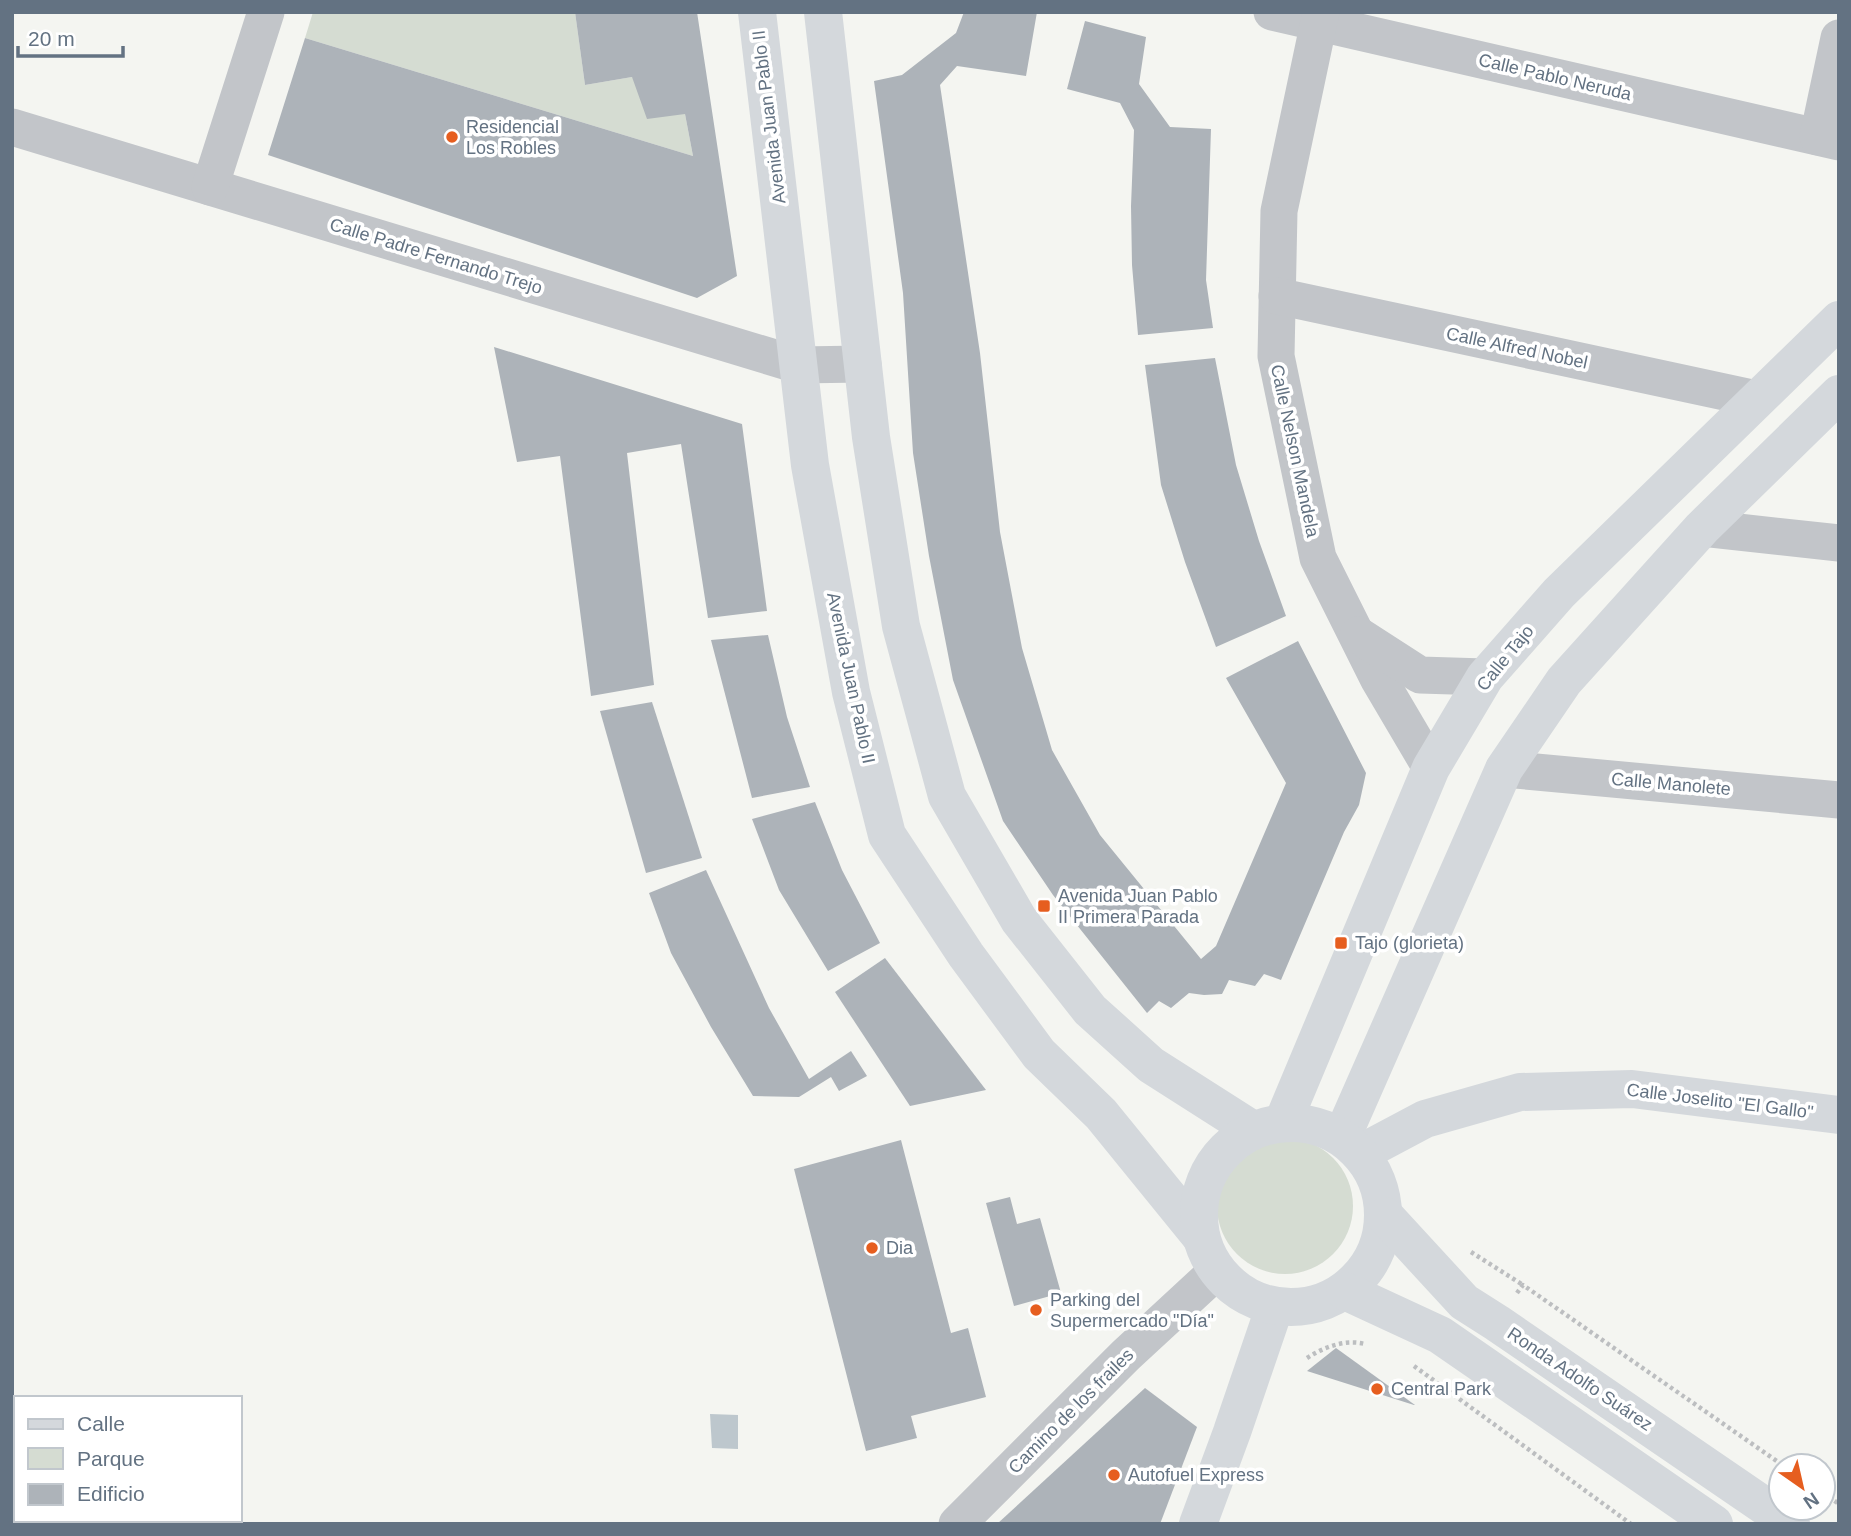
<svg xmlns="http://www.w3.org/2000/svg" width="1851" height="1536" font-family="Helvetica,sans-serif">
	<rect width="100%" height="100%" fill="#f4f5f1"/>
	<g fill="#d5dcd2">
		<polygon points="313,12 575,12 585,85 632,77 685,114 693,156 305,38"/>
		<circle cx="1285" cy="1206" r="68"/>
	</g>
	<polygon fill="#bdc7cd" points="710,1414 738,1415 738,1449 712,1448"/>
	<g fill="#adb3b9">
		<polygon points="575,12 697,12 737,276 697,298 268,155 305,38 693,156 685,114 647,119 632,77 585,85"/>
		<polygon points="964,12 1037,12 1026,76 957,66 940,85 980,353 1000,532 1022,648 1052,750 1100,835 1201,959 1216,946 1286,783 1226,678 1298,641 1366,773 1359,805 1344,832 1281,980 1264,974 1255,986 1229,980 1222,994 1204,995 1189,993 1171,1008 1159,1001 1147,1013 1053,895 1003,821 953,680 929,556 913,453 903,293 874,81 902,75 956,33"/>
		<polygon points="1085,21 1146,37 1139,84 1170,127 1211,129 1206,280 1213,328 1138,335 1132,265 1131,206 1134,130 1120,103 1067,89"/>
		<polygon points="494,347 742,424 767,611 708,618 681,444 627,453 654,685 591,696 560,456 517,462"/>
		<polygon points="1215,358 1236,465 1259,541 1286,616 1216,647 1185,562 1161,485 1145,365"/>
		<polygon points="768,635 787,717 810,787 752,798 711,640"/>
		<polygon points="652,702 702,858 646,873 600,711"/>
		<polygon points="815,802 842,870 880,943 828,971 779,890 752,819"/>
		<polygon points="706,870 769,1008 809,1079 851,1051 867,1076 839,1091 831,1077 799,1097 753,1096 711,1027 671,953 649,893"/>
		<polygon points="885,958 986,1090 910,1106 835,992"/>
		<polygon points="901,1140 951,1333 968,1328 986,1397 911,1416 917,1438 866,1451 794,1169"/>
		<polygon points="1010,1197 1017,1224 1040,1218 1061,1293 1014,1306 986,1203"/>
		<polygon points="1336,1348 1415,1405 1414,1405 1307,1371"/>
		<polygon points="1145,1388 1197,1427 1160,1524 997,1524"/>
	</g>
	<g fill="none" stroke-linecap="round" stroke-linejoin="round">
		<g stroke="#bcbec0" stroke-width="4.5" stroke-dasharray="3.5 3.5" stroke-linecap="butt">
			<polyline points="1471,1252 1523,1285"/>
			<polyline points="1517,1293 1523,1285 1784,1466"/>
			<path d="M1307,1358C1324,1347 1345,1339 1365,1344"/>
			<polyline points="1414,1366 1631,1524"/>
			<polyline points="1823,1493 1839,1504"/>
		</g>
		<g stroke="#c2c5c9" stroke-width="37">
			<polyline points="1272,12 1839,142"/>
			<polyline points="1321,12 1279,211 1276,356 1318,558 1378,678 1431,768"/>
			<polyline points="12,127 798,365 863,364"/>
			<polyline points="1818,137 1839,38"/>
			<polyline points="210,187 266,12"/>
			<polyline points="1277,296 1757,399"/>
			<polyline points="1702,528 1839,543"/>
			<polyline points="1358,635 1420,675 1485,677"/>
			<polyline points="1504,769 1839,800"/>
			<polyline points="957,1524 1126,1355 1217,1271"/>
		</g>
		<g stroke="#d4d8dc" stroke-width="38">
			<polyline points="1283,1122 1431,768 1485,677 1559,593 1839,320"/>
			<polyline points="1342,1137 1504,769 1564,681 1702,528 1839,394"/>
			<polyline points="1361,1153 1425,1119 1520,1092 1632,1089 1839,1115"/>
			<polyline points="1198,1524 1232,1432 1275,1306"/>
		</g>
		<g stroke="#d4d8dc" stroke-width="38">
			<polyline points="757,12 810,465 851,692 887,835 966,955 1039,1054 1101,1114 1201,1237"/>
			<polyline points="823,12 871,437 901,626 947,796 1019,920 1090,1010 1151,1065 1253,1130"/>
			<circle cx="1291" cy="1215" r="92"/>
			<polyline points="1385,1216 1464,1302 1497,1323 1791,1524"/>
			<polyline points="1345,1291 1440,1335 1714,1524"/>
		</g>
	</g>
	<g fill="#e65e1f" stroke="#fff" stroke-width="2.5">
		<circle cx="452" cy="137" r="7"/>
		<rect x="1037" y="899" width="14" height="14" rx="3.5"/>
		<rect x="1334" y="936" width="14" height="14" rx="3.5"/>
		<circle cx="872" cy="1248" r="7"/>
		<circle cx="1036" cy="1310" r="7"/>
		<circle cx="1377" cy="1389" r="7"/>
		<circle cx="1114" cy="1475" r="7"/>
	</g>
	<g text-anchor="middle" stroke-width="7" stroke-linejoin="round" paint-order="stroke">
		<g font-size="18" fill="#637282" stroke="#fff">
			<text transform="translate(1555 77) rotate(13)" y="6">Calle Pablo Neruda</text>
			<text transform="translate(769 117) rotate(-97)" y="6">Avenida Juan Pablo II</text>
			<text transform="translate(436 256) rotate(17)" y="6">Calle Padre Fernando Trejo</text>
			<text transform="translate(1517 348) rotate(12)" y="6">Calle Alfred Nobel</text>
			<text transform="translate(1295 451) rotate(78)" y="6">Calle Nelson Mandela</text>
			<text transform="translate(1505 658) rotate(-51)" y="6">Calle Tajo</text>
			<text transform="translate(851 678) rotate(78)" y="6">Avenida Juan Pablo II</text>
			<text transform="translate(1671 784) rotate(5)" y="6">Calle Manolete</text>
			<text transform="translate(1720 1101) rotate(7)" y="6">Calle Joselito "El Gallo"</text>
			<text transform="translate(1580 1379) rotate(34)" y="6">Ronda Adolfo Suárez</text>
			<text transform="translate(1071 1411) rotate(-45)" y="6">Camino de los frailes</text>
		</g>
		<g font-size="18" fill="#637282" stroke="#fff" text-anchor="start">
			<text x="466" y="133">Residencial<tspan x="466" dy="21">Los Robles</tspan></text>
			<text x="1058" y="902">Avenida Juan Pablo<tspan x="1058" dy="21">II Primera Parada</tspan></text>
			<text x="1355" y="949">Tajo (glorieta)</text>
			<text x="886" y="1254">Dia</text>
			<text x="1050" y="1306">Parking del<tspan x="1050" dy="21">Supermercado "Día"</tspan></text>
			<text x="1391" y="1395">Central Park</text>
			<text x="1128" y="1481">Autofuel Express</text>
		</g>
	</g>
	<rect width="1851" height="1536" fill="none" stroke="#637282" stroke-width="28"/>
	<rect x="14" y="1396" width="228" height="126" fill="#ffffff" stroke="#c1c7cd" stroke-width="2"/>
	<rect x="28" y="1419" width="35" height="10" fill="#d4d8dc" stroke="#c1c7cd" stroke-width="2"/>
	<text x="77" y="1431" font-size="21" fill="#637282">Calle</text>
	<rect x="28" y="1448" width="35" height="21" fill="#d5dcd2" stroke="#c1c7cd" stroke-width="2"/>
	<text x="77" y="1466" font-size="21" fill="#637282">Parque</text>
	<rect x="28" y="1484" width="35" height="21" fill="#adb3b9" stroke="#c1c7cd" stroke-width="2"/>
	<text x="77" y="1501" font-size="21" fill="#637282">Edificio</text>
	<g transform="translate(1802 1487) rotate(146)"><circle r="33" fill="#ffffff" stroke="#c1c7cd" stroke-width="2"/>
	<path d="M0-5L12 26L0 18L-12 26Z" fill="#e65e1f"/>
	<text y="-10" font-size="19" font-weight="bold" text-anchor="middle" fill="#637282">N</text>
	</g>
	<path d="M18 46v10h105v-10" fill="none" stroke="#637282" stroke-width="3.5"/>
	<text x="28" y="46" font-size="21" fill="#637282" stroke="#ffffff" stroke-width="5" paint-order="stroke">20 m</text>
</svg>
